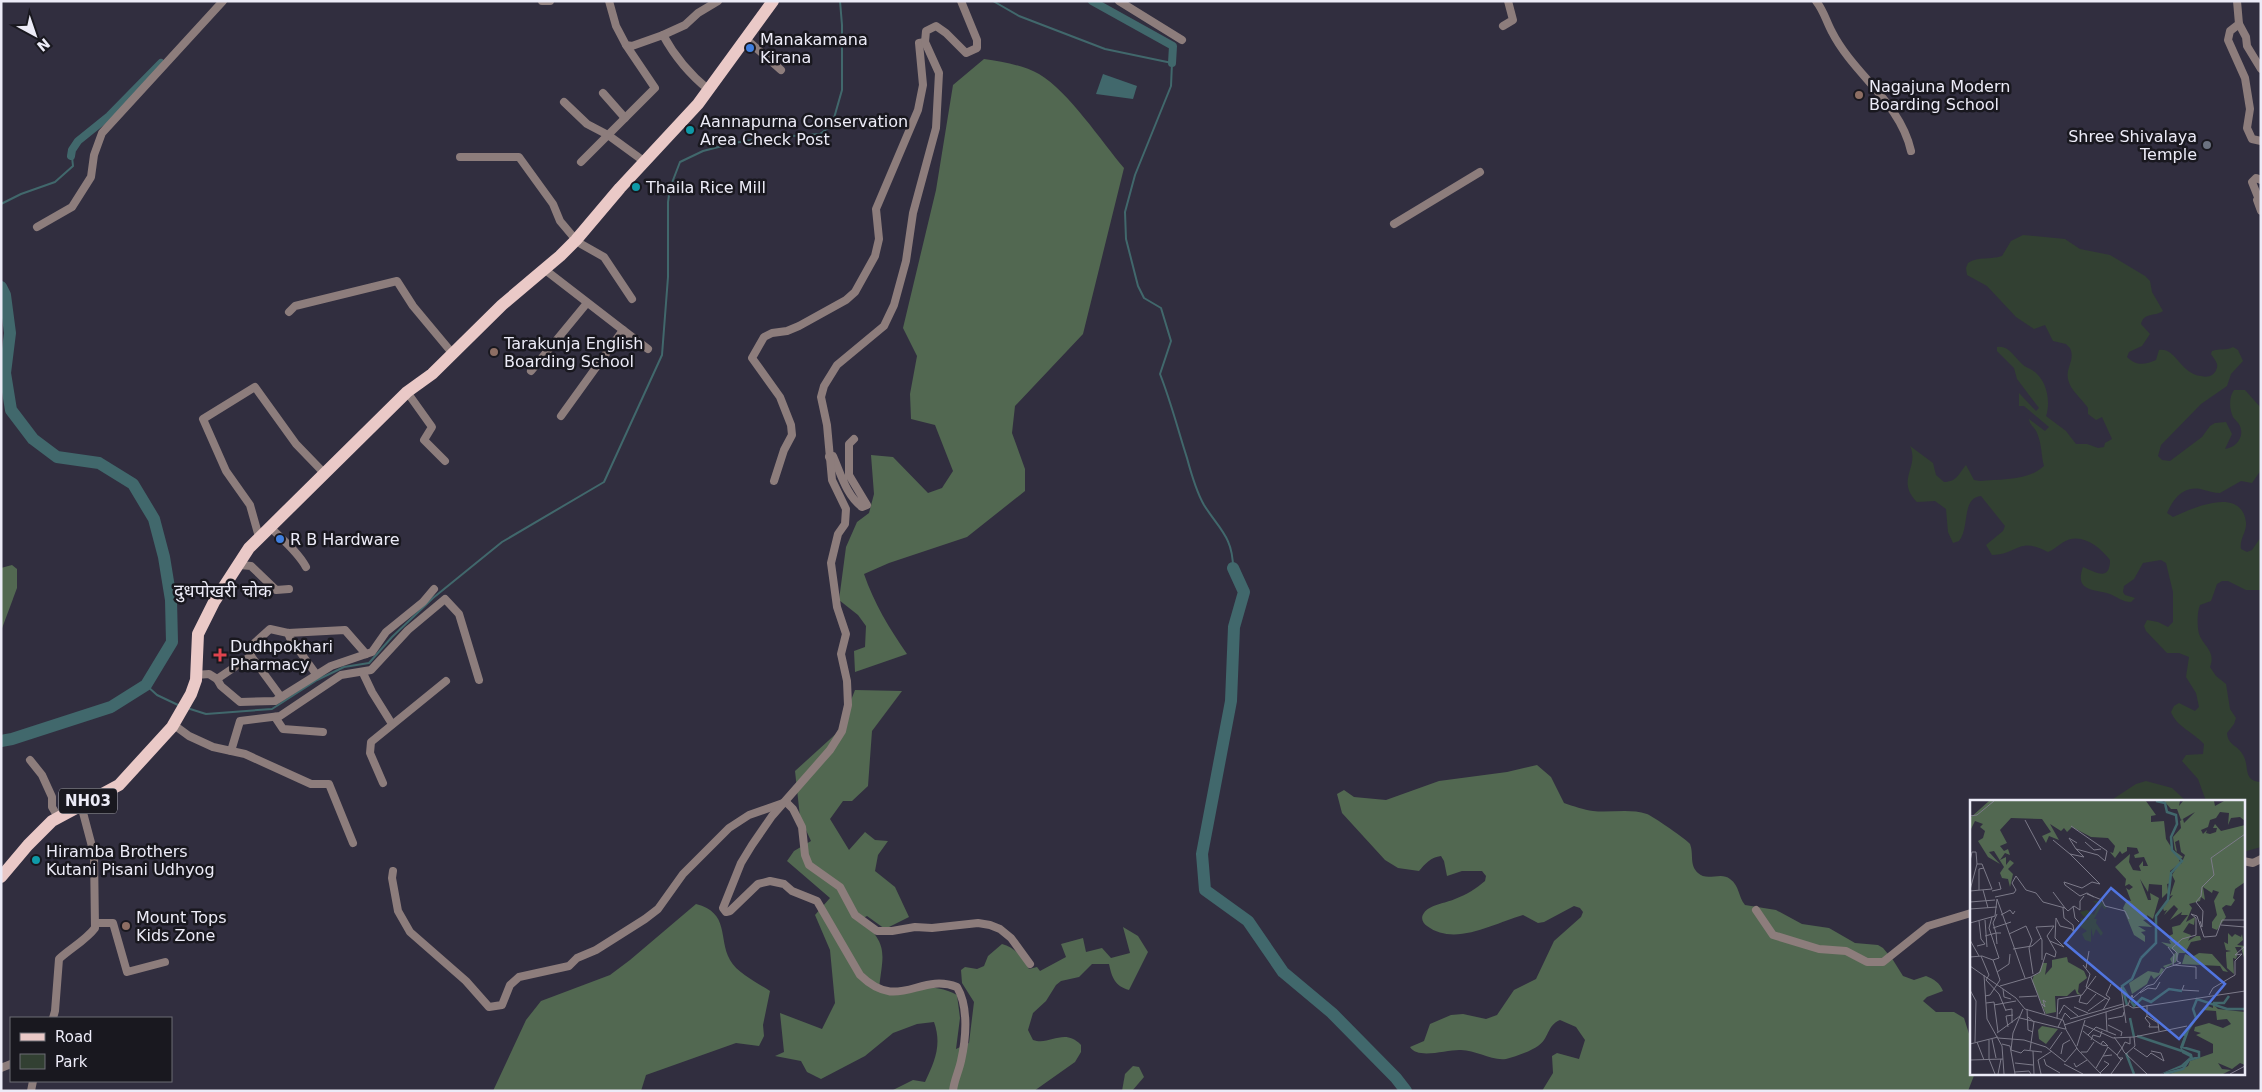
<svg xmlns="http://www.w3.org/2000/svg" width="2262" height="1092" font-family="'DejaVu Sans','Noto Sans Devanagari',sans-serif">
	<rect width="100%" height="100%" fill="#312e3f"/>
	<g fill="#324032">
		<path d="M2023,235L2065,239L2080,249L2110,255L2145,276L2150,281L2152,292L2163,311C2154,317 2144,312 2141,324L2150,334L2142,346L2129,352L2127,357C2136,366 2145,365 2156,360L2159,350C2176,347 2180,374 2201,376C2205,377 2209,377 2212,375C2215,373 2218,368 2217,364C2216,361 2213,357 2211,354L2212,351C2219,348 2226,351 2233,347L2238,350L2243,361L2231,374L2227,386L2201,404L2161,445L2158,456L2162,460L2170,461L2202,437L2210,426L2215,423L2226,422L2232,434L2225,449C2235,448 2245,438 2240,426C2239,423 2235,420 2233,417C2229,408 2229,397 2234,390H2245L2261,408V470L2252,483L2241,481L2220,493C2214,493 2210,491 2204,490C2185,484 2174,497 2167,513L2173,517C2193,508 2241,486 2246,522C2247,532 2239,539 2241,549L2247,552L2252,550L2261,537V590H2246L2228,581H2222L2217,584L2211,601L2200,605C2197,612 2197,626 2199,634C2204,647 2216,651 2210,667L2216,676L2226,684L2230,709L2236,718L2234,724L2227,733C2228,746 2238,745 2243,755C2250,766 2242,781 2261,782V847L2243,852V801H2206L2198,779L2182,761L2186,755L2203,754L2204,744C2193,732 2177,727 2171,712L2174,706L2179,703L2195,711L2199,707L2196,693L2186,677L2189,657L2179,653H2167L2146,631L2144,626L2147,620L2158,622L2168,627L2173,622V592L2166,563L2161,560L2143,563L2134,579L2124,586L2123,592L2125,595L2135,598L2131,602C2123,602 2117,597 2110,594C2094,589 2074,592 2083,567C2095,572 2110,582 2110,560C2099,546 2080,531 2062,543C2057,546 2053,550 2048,552C2019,536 2017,555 1992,555L1986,545L2003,531L2005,526L1981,496C1961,498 1970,528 1959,541L1953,543L1948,532L1946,509L1935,501L1917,502C1895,480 1920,467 1910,446L1933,463L1936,475L1944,482C1957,482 1959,473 1966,465L1974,480L1980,481C2001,479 2028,481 2044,466C2041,455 2042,444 2037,433C2035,427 2030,426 2029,419L2045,431L2049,427L2024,406H2019V393L2036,411L2039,408L2017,379L2014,368L1997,351V347C2009,345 2014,357 2022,364C2025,367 2029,368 2032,370C2047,379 2051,402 2046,416L2066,431L2076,444H2087L2098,448L2104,447L2105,443L2112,439L2102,417L2096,420L2088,414V408C2080,396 2065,387 2068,371C2070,362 2074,357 2070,348L2066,344L2053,341L2045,325L2034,329L2016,317L1987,286L1967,275L1966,268L1968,263C1979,256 1990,260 2002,256L2011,241Z"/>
		<polygon points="2146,781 2172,788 2186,801 2110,801 2136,784"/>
	</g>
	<g fill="#526851">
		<path d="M984,59C1003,62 1023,65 1039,74C1069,92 1101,141 1124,168L1083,334L1015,406L1012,433L1025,469V491L967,537L889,563L864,574C874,603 889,628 907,654L855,672L854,651L865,647L866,626L858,615L839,600L846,547L857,522L869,513L874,494L871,455L893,457L928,493L942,488L953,471L935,425L911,419L910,394L917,356L903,328L936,190L953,85Z"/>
		<polygon points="12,565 17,569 17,588 1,631 1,568"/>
		<path d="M855,690L902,691L872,731L868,786L852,801H843L830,819L849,850L865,832L875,840L888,841L878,855L875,871L895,887L909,917L885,929L867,916L861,919C889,946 883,953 879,989C905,988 934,982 957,995L960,1018L956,1049L969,1043L974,1002L962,983L961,970L965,967L977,969L984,966L988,956L1002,944C1014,947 1023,957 1029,969L1037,967L1040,971L1066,957L1061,944L1083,938L1086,952L1102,948L1111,958L1130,953L1123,927L1138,936L1148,952L1129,990C1115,986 1112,978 1109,964H1092L1079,977L1061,981L1056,985L1046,1001L1033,1013L1028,1030L1033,1040C1050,1046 1064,1027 1081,1045V1052L1075,1062L1034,1091H891L913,1080L925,1082C935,1061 942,1045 934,1022L917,1024L893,1033L865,1056L821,1079L807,1072L801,1061L775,1056L784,1052L780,1013L822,1029L835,1003L830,950L815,915L830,898L787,861L794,851L811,841L800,817L795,771L839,731Z"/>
		<path d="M1537,765L1551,777L1564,803C1573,806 1584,810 1593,811C1611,813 1629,808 1647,814C1651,815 1689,841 1690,844C1694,854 1689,865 1698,873C1707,882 1721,871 1730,879C1740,886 1738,897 1745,905L1776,910L1802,924L1829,928L1855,943L1878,945L1883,948L1893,960L1903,976L1914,980L1926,976C1934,979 1940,983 1943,991L1927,997L1923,1001L1936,1012H1954L1964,1018L1971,1040V1073H1975L1968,1091H1542L1553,1073L1552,1056L1557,1053L1579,1059L1585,1040L1576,1027L1560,1020C1547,1025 1549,1039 1538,1046C1531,1051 1515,1057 1506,1059C1491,1061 1476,1050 1461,1050C1448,1049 1418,1060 1410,1047L1424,1041L1430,1024L1451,1015L1463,1014L1486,1019L1497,1015L1514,990L1536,979L1554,941L1581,917L1583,912L1580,908L1574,906L1544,922L1538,923L1523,915C1494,923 1455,947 1427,926C1423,923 1420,918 1424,913C1429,905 1446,903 1455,899C1466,895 1477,888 1485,881L1486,876L1482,871H1462L1447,876L1444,861L1441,856C1431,857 1425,864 1419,871L1398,868L1385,860L1342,813L1337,794L1344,790L1354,797L1386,800L1439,781L1507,772Z"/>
		<path d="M696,904C730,913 718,938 730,960C737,973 758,983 770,991L763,1025L764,1036L759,1046L736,1043L646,1075L641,1091H493L526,1020L541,1001L610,975L630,960Z"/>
		<polygon points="1133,1066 1139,1067 1144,1077 1132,1091 1122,1091 1125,1074"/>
	</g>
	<polygon fill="#41686c" points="1103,74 1137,86 1133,99 1096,94"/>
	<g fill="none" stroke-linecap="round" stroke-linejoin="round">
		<g stroke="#41686c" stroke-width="2">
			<path d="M993,1L1019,16L1105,49L1172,63L1171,86L1135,175L1125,212L1126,239L1138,286L1144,298L1161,308L1171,341L1160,374C1171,402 1178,430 1187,458C1191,473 1196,491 1204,505C1219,529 1233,537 1233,568"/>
			<polyline points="1,204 21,194 55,182 73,166 72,157"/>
			<polyline points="146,685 157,695 178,705"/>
			<polyline points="187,708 206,714 272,709 317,680 344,667 369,663 392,637 433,598 502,542 604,482 662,355 668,277 668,202 670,188 680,162 703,151 734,143 764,138 820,134 832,125 842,90 842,25 840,1"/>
		</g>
		<g stroke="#41686c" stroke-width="8">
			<polyline points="1092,1 1173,46 1172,63"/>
			<polyline points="71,156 72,150 78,141 109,116 161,63"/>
		</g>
		<g stroke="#41686c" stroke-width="12">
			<polyline points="1,287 5,295 10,333 5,373 11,410 33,439 57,457 99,463 133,484 154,519 164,557 171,600 172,642 146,685 111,707 12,739 1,741"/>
			<polyline points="1233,568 1244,592 1234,627 1231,701 1202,854 1205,890 1248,921 1283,972 1332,1013 1396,1078 1406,1091"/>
		</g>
		<g stroke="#8d7d7c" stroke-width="8">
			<polyline points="542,1 550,1"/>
			<path d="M609,1L616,26L626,45L632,46L663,35C675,57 689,74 709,90"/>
			<polyline points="1119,1 1182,40"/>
			<path d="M1816,1C1824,11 1826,21 1832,32C1854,75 1900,102 1911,151"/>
			<polyline points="2237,1 2239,24 2230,31 2228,40 2245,78 2250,109 2247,128 2252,139 2261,141"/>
			<polyline points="2239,24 2246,37 2247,46 2261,69"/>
			<polyline points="1503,26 1513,20 1508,1"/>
			<polyline points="663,35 685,25 698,13 718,1"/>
			<polyline points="746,39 781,70"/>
			<polyline points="603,93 625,118"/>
			<polyline points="564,102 587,124 608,135 645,162"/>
			<polyline points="460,157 519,157 553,204 560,221 576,240"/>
			<polyline points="581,162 655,88 626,45"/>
			<polyline points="2261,196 2257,200 2261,211"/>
			<polyline points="2258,197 2252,182 2256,178 2261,180"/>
			<polyline points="1394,224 1480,172"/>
			<polyline points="37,227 72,207 91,177 94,155 102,133 223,1"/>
			<polyline points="577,239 581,244 604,257 632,299"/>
			<polyline points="544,269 623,330 561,416"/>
			<polyline points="289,312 295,306 397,281 413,306 453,354"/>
			<polyline points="623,330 648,349"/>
			<polyline points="531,371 587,303"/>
			<polyline points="407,392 432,427 424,440 445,461"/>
			<path d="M829,457L833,456C841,474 846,495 862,507L867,505L849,475V444L854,439"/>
			<polyline points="774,481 784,450 792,435 791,425 780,397 752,358 764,337 772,333 787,331 799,326 846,300 855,292 875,256 879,239 876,209 918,110 923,85 919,43 925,42"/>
			<path d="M270,527C282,539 298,552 306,567"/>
			<polyline points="259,537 250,505 226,471 203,419 255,387 296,444 325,474"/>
			<polyline points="240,565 251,566 276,590 289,589"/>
			<polyline points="288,633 290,638 316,674"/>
			<polyline points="251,656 281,697"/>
			<polyline points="363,673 372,692 392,724"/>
			<polyline points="196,675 209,674 217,679 251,656 249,648 270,629 288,633 345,630 366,654"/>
			<polyline points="217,679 221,686 240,702 275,701 331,666 372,652 386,632 423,602 434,589"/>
			<polyline points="275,717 283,729 323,732"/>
			<polyline points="174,725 189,736 213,747 245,754 311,784 329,784 353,843"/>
			<polyline points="231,751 240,721 280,716 341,675 371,670 408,630 445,599 459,614 479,680"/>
			<polyline points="30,760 42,775 52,797 52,807 58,817"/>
			<polyline points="383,783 370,753 371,742 446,681"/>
			<polyline points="2243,861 2253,863 2261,859"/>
			<polyline points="393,871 392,878 398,911 410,932 466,981 489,1007 502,1005 510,985 519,977 569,966 577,958 596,950 645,919 658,909 683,874 729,828 749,815 786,802 793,809 802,827 805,855 809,865 840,887 855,915 877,931 892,931 915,927 932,928 978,923 990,925 1000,929 1011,938 1030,964"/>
			<polyline points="1756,910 1773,935 1819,949 1846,951 1867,962 1883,962 1928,926 1971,913"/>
			<polyline points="95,923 113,923 127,972 165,962"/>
			<path d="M53,1018L55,1011L59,959C71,948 86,940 95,928L94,854L81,805"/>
			<polyline points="1,1068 11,1064"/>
			<polyline points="31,1091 33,1081"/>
			<path d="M953,1091C954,1080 959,1071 961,1061C966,1039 969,1007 957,987C919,972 899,1013 860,975L817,901L792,891L784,884L770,881L758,884L730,911L726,912L723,908L741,863L752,845L772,816L830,750L842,731L848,705L847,681L841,654L846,634L837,607L831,563L838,534L845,524L846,509L832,480L827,425L821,397L824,386L837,365L884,326L894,305L906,261L913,213L936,128L939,73L925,42L926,31L936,26L946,33L966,53L977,48V40L961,1"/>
		</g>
		<polyline stroke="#eac9c7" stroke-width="12" points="1,877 28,845 52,821 119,785 172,727 191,694 196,680 198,634 214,602 249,548 407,392 432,374 502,305 560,256 576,240 620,188 698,104 773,1"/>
	</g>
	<g fill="#3f7fe0" stroke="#19181f" stroke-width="2">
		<circle cx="750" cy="48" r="5"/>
		<circle cx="280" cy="539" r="5"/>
	</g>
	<g fill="#8d6e63" stroke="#19181f" stroke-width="2">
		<circle cx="1859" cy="95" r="5"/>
		<circle cx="494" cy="352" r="5"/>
		<circle cx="126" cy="926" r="5"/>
	</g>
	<g fill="#0f9aa8" stroke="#19181f" stroke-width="2">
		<circle cx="690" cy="130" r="5"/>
		<circle cx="636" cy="187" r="5"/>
		<circle cx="36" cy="860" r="5"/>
	</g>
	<circle fill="#6b7280" stroke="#19181f" stroke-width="2" cx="2207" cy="145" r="5"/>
	<path fill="#e0444e" stroke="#19181f" stroke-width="2" d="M217.5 647.5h5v5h5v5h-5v5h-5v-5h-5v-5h5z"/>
	<g text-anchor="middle" stroke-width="5" stroke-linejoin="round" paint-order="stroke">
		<rect fill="#19181f" stroke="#adacb6" stroke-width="1" x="59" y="788.5" width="58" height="25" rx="4"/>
		<g font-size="15" font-weight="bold" fill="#ecebf7">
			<text x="88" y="806">NH03</text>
		</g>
		<g font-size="16" fill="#ecebf7" stroke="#19181f" text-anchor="start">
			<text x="760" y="45">Manakamana<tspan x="760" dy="18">Kirana</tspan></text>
			<text x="1869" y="92">Nagajuna Modern<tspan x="1869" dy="18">Boarding School</tspan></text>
			<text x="700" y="127">Aannapurna Conservation<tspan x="700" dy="18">Area Check Post</tspan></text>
			<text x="2197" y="142" text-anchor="end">Shree Shivalaya<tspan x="2197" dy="18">Temple</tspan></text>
			<text x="646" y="193">Thaila Rice Mill</text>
			<text x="504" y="349">Tarakunja English<tspan x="504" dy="18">Boarding School</tspan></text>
			<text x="290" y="545">R B Hardware</text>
			<text x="230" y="652">Dudhpokhari<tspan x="230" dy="18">Pharmacy</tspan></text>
			<text x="46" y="857">Hiramba Brothers<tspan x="46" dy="18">Kutani Pisani Udhyog</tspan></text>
			<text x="136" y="923">Mount Tops<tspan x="136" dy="18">Kids Zone</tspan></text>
		</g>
		<g font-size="18" fill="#ecebf7" stroke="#19181f">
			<text x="223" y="597">दुधपोखरी चोक</text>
		</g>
	</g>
	<g transform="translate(1970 800)">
		<rect width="275" height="275" fill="#312e3f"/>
		<path d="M123,101H131L137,108L134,109L132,105L124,119H127L126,123L133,133L131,136L126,129L123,137L121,128V142L115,140L112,134L117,131L111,127V118L118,120L119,116L114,117L110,112L117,110L124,115L128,105Z" fill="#324032"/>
		<path d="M19,1H176L186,15L181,16V22L194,21L196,39L203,50L213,57L209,60L211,64L215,55L211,52L209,40L205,42L207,52L205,50L203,37L211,28L210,21L213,19L214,23L225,12L211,20L207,9H201L194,1H210L209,6L213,1H244L245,6L254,1H275V21L270,17L261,18L258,25L259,13L250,12L246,18L240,20L238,27L231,30L233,34L237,30L236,33L240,34L246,32L247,28H243L245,24L251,31L275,25V82L265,89L263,98L265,100L261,106L256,105L252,108L256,117L247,130L242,128V122L247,115L244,101L249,92L243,90L242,93L233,87L235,100L231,97L230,101L219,104L222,108L216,122L225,117L224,125L219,123L213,132L221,135L218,141L226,136H230L231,140L221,142L215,153H209L206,162L195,168L193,166L202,163L200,159L206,152L191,142L201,144L199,140L204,139L197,137L203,134L202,127L210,125L218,115H211L212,112L200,120L208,109L204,105L194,115L197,110L194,111L193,108L203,95L200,96L205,81L202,75L209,64L200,71L201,83L197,84L199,97L197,93L192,98V85L179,84L178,92L170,79L178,100H181L180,93L189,98L183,119L177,115L178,119L173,120L182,127L168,126L176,131L171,132L175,136V142L164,135L153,108L157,100L161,101L156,88L159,90L163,87L159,84L155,86L156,79L145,67L160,54L159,62L163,70L171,71L169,66L173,61V66H178L174,57L165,58L164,55L169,53L167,48L157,47V51L152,54L150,51L145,58L140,52L143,53L145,46L138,38L121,37L102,27L97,32L94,28L91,31L80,24L89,40L79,36L76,43L72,36L81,32L72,19L41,18L30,30L37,43L30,46L34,51L38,49L40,55L35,53L30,60L36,57V65L40,60L44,63L38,69L43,74L40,87L38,79L32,78L30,73L34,67L24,51L19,52L30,64L18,57L8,41L13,38L15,31L10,27L13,24L5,21L0,31V18ZM258,133L262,137L265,134L271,137L272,134L273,140L267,145L275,146V161L271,147H265L268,153L266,159L263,158L264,174L257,168L256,156V152L261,151L256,150L254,142L258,144ZM229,153L242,154L258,172L253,171L250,166L212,164L215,154L222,157ZM97,157L98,162L114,171L117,178L109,184L108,192L111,195L107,194L105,189L97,196H85L86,212L76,214L62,181L64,175L68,174L73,163H77L75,175L82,167V160ZM191,168L194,169L192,173L184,179L181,175L177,184L162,194L159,183L178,171L189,173ZM243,204L248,209L275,212V265L270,263L262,269L248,263L252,269L261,270L253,274H200L218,266L220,261L243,253V244L226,235L231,233L224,231L225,227L239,223L253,228L261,224L257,219L247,220L246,211L232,210L238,206L243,208ZM72,226L88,229L76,244L69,239L68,230Z" fill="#526851"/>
		<path d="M215,234L212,249L222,254L223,258L219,259L213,267L190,274L211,265L220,257L212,253L210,247Z" fill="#41686c"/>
		<path fill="none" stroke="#41686c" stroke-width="2.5" d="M171,158L186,143V116L198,100L201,73L212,61L202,50L201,37L207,24L206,15L197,12L195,3L186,1M152,186L157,205M159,198L152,186L162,179L171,158M161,201L164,206L172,198L181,202L199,189L212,191M243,203H254L259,196M160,218L164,237M167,236L212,251M214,236L226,218L223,209L227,199L257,209H275M156,253L164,274M194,274L213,269L219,260L229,257V252L212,247L218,230"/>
		<path fill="none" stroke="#7c7a89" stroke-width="1" d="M0,16L7,15L24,1M55,20L71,50M101,26L137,51L135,61L128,55L106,49L114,57L100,54L130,84L122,82L112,88L94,82L95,85L110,96L117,93L124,97M83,40L100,54M115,42L124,50L131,49M106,49L99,38L107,43M0,61L2,52H6L7,64H12L22,89M0,90L7,64M9,90V69L14,68M13,90L18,108M0,91L22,89M22,91L31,89L29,82M83,92L95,108M117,94L132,100L135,106L155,111L159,119M25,97L44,93L46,90L42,83L46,76L56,90L66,93L73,102L95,108L98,111L104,106L110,110V101L114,96M27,99L55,178M0,102L25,100M103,106L105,118L109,122M0,109L27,107M31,115L40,110L43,114L45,111M22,117L19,128L29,158L23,160M15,120L17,147M230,121L232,127L233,111L226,102L231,96L232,87L244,75L241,58L275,34M0,123L25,116L27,99M251,125L275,127M23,128L41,122M39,134L56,126L62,140L59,148L63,174M15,136L26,133L23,123L27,114M0,140L9,156M80,141L94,147L85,138L86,118L90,126L102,129L104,133L103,125L94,118L93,108M27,144L26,133H31M7,146L15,144L11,139L9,121M198,147L204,155L203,165L226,167V179M43,149L62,146L71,138M11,156L19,175L16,180L29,194L36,211M0,157L12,156L23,160L30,180L20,195L15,196M72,160V140L66,127L84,126M113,165L120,174L116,187L139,200M0,166L46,198L55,209L93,220L96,229M116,168L119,151M27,172L39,164L40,154M14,175L17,219L32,246L34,274M61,177L70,172L76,153L85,157L86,152L77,136L84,126M214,185L212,190L229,191M30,186L61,177L75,214M151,187L156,223M33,189L34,197L41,199M0,190L6,201L5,242M170,193L178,188L186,189L190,182M111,195L109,202L117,204L126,194M239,195L243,188L265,175V161L272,154L265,155L275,146M49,197L67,196M16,203L24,202L28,232M72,204L75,207L73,200L76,202M24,205L46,201M158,205L162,195L163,198L177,186L184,184L196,168L211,163L207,161V153L202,148L212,139L226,135V118L221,114L227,116L234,137L246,136L252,120H275M177,205V216L188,223L189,231M104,207L118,213M57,209L58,230L63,232M36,210L42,209V223M133,210L140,198L136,195L141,184M118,211L136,198M136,212L137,231M89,214L94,205L108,216M177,216L175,218L180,224L179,227H189M58,217L64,222L60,250M50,218L95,229M87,218L88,199L112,195L126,176M100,219L153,204M138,219L153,216L154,212M94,225L158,205L163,208L275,191M114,225L143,238L164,237L217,226M138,225L152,232L151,236M38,227L36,216L43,215M88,227L95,213L100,218M95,228L108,250L131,274M113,231L124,240L132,245L138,246L133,241L131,244M27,233L50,216M118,235L126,227L146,235M144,237L152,248L147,255L149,258L151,260L153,258H149M160,237V244L155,242L152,248L154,252L177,274M28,238L54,240L76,247L95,262M22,239L26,258M19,240V259L25,274M121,240L123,235L130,237L132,231M7,242L14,260M0,244L28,237M32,244L40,246L45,274M107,246L115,220M164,248L177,257L181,253L194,261L191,253L181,251M80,249L92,232M41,250L43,233L53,209M41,250L51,253L54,250L72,252M63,251L64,274M111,252H117L124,242M91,254L93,244L100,240M156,254L165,246L164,237M133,256L138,247L147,255M74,259L76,265L90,273M0,260L33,259M95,262L107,248M45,263L63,265M104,263L106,267L117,260M94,264L113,274M126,268L133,256L142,255M45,272L59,271L61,274M130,273L139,264L134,261M28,274L31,259M71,274L68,260L82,251M141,274L151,260M260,274L275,266"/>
		<path fill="#5175e0" fill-opacity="0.15" stroke="#5175e0" stroke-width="2.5" d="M141,88L255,184L209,239L95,143Z"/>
		<rect width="275" height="275" fill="none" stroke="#ecebf7" stroke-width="2.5"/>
	</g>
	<rect width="2262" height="1092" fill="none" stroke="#ecebf7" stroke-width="5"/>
	<rect x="10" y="1017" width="162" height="65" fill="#19181f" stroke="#6d6c75"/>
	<rect x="20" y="1033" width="25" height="8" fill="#eac9c7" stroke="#6d6c75"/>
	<text x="55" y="1042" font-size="15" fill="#ecebf7">Road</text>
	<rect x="20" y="1054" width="25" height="15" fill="#324032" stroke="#6d6c75"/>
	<text x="55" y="1067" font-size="15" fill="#ecebf7">Park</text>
	<g transform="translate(35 35) rotate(140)" stroke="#19181f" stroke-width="4" paint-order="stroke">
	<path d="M0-4L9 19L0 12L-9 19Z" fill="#ecebf7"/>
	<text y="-8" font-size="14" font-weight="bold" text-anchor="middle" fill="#ecebf7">N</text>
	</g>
</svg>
